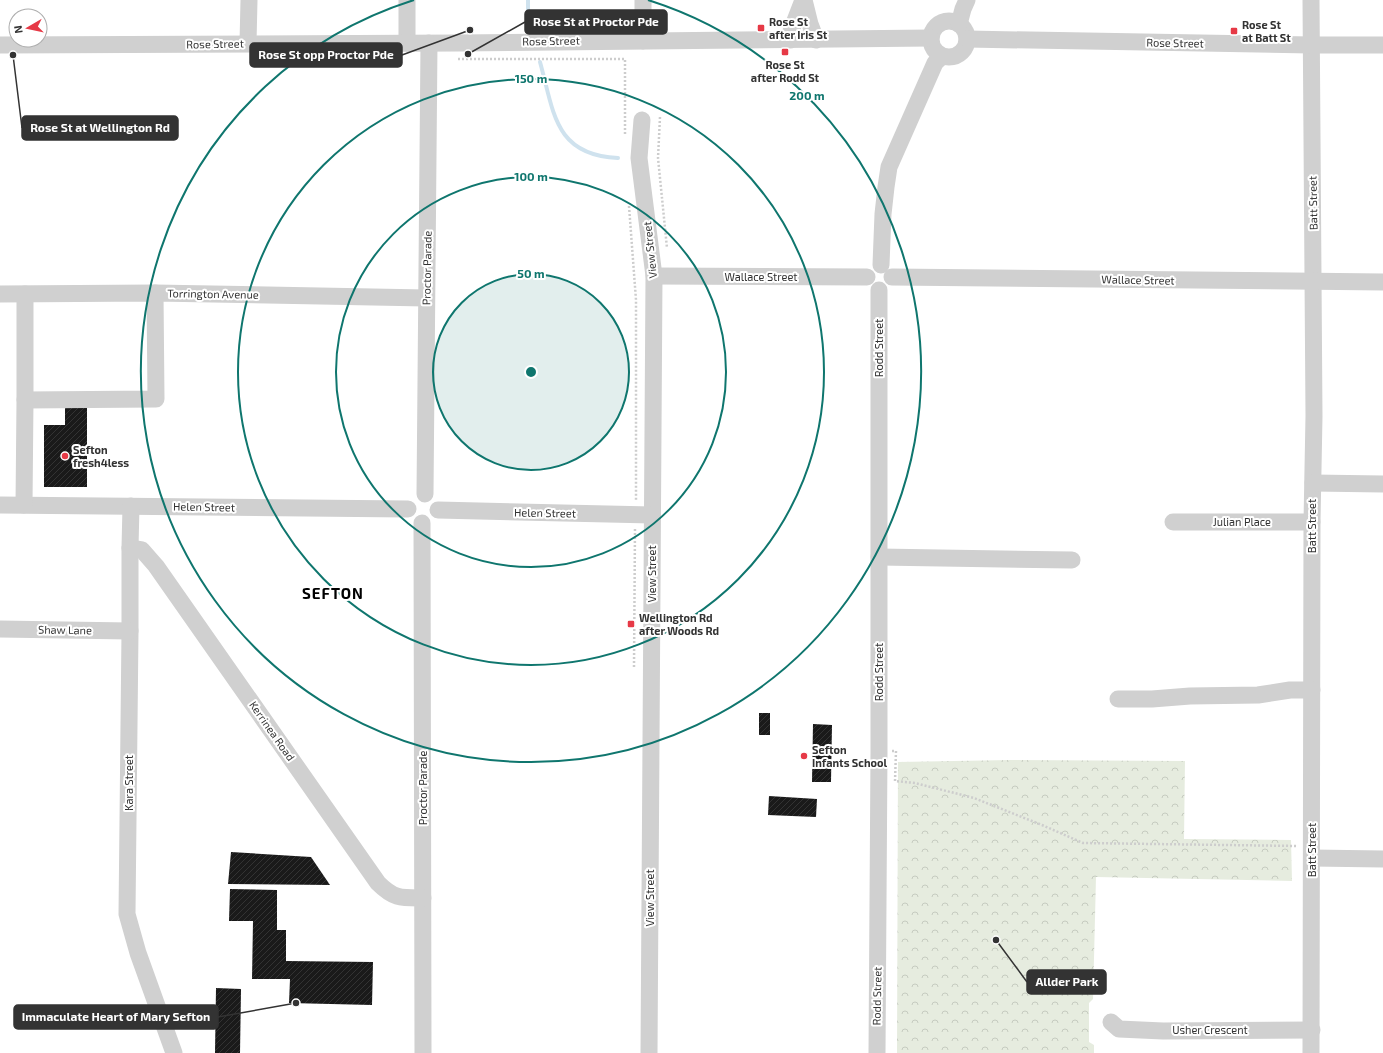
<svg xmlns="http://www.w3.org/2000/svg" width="1383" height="1053" font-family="'Exo 2',sans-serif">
	<defs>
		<pattern id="park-crowns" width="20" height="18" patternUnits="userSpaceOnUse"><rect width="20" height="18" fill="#e6ecdf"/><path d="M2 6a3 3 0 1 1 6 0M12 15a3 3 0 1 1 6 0" fill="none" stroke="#c6cbc0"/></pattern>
		<pattern id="building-hatch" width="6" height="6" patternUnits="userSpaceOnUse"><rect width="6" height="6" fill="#1a1a1a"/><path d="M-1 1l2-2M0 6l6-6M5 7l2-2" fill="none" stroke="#333"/></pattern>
	</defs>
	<rect width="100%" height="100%" fill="#fff"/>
	<polygon fill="url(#park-crowns)" points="1010,760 1185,761 1184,839 1291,840 1292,881 1096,877 1093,999 1089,1003 1089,1042 1094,1045 1094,1053 897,1053 898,762"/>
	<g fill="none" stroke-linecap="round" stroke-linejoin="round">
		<g stroke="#cfe2ee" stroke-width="4">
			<polyline points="528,30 528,0"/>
			<path d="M540,62C554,112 554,155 618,158"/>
		</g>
	</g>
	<g fill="url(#building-hatch)">
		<polygon points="65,408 87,408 87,487 44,487 44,425 65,425"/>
		<rect x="759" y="713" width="11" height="22"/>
		<polygon points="813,724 832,725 831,782 812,782"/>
		<polygon points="769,796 817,799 816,817 768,815"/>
		<polygon points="231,852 311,857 330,885 228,884"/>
		<polygon points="230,889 277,890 277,930 286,930 286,961 373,962 372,1005 289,1003 290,979 252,979 253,921 229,921"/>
		<polygon points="216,988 241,989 240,1053 215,1053"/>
	</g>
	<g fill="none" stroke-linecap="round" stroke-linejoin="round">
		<g stroke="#cdcdcd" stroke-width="2.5" stroke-dasharray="2 2" stroke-linecap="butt">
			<polyline points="458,59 625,59 625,135"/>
			<polyline points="660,117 658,158 667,248"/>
			<polyline points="629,206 636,300 636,500"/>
			<polyline points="634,667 635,527"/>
			<polyline points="892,751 896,751 895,781 915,783 974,798 1042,825 1083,843 1298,846"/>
		</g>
		<g stroke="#d0d0d0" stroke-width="17">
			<polyline points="804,0 810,24 816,40"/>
			<polyline points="1311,0 1314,416 1312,522 1311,1053"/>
			<circle cx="949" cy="39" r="18"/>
			<polyline points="959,24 963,9 967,0"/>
			<polyline points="967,39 1311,45 1383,45"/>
			<polyline points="790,40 791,31 803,0"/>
			<polyline points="643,41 643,0"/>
			<polyline points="248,43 249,0"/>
			<polyline points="407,43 407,0"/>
			<polyline points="0,45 458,43 931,38"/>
			<polyline points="642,120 639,158 654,276 649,1053"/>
			<polyline points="881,265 883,214 886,187 889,167 935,63 942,56"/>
			<polyline points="654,276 867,277"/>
			<polyline points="892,277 1383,282"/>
			<polyline points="0,294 155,293 426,298"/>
			<polyline points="25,400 156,399 155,293"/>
			<polyline points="1313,483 1383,484"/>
			<polyline points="425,494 429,43"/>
			<polyline points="0,505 408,509"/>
			<polyline points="24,505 25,400 25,294"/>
			<polyline points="131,506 130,548 130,631 127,914 138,953 174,1053"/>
			<polyline points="438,510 652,515"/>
			<polyline points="1173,522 1312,522"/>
			<polyline points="422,523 423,1053"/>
			<path d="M130,548L142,550L156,566L378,883C394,899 401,898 423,898"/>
			<polyline points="879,557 1072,560"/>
			<polyline points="0,629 130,631"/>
			<polyline points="1118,699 1152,699 1190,696 1258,695 1290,690 1312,690"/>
			<polyline points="1312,858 1383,859"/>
			<polyline points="1111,1022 1119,1029 1163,1031 1312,1030"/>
			<polyline points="877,1053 879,751 879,290"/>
		</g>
	</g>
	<circle cx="531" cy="372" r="98" fill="#0f766e" fill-opacity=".12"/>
	<g fill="none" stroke="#0f766e" stroke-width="2">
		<circle cx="531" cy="372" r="98"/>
		<circle cx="531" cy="372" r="195"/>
		<circle cx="531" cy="372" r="293"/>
		<path d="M648 0A390 390 0 1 1 414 0"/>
	</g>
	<g fill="#e63946" stroke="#fff" stroke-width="1.5">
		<rect x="757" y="24" width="8" height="8" rx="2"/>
		<rect x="1230" y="27" width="8" height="8" rx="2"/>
		<rect x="781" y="48" width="8" height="8" rx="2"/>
		<circle cx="65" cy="456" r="4"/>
		<rect x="627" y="620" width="8" height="8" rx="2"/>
		<circle cx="804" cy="756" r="4"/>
	</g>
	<g text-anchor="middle" stroke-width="4" stroke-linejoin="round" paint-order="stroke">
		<g font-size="11" font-weight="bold" fill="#333" stroke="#fff" text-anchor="start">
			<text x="769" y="26">Rose St<tspan x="769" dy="13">after Iris St</tspan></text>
			<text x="1242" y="29">Rose St<tspan x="1242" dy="13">at Batt St</tspan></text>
			<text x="785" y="69" text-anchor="middle">Rose St<tspan x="785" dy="13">after Rodd St</tspan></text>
			<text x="73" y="454">Sefton<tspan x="73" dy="13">fresh4less</tspan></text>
			<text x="639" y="622">Wellington Rd<tspan x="639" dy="13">after Woods Rd</tspan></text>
			<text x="812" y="754">Sefton<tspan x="812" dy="13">Infants School</tspan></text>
		</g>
		<g font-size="11" fill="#333" stroke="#fff">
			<text transform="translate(551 41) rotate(-1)" y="4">Rose Street</text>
			<text transform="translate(1175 43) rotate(1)" y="4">Rose Street</text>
			<text transform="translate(215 44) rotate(-1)" y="4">Rose Street</text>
			<text transform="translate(1313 203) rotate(-91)" y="4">Batt Street</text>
			<text transform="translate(650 250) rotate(-96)" y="4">View Street</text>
			<text transform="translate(427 268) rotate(-89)" y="4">Proctor Parade</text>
			<text x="761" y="281">Wallace Street</text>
			<text transform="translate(1138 280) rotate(1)" y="4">Wallace Street</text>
			<text transform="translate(213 294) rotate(1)" y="4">Torrington Avenue</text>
			<text transform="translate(879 348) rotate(-90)" y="4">Rodd Street</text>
			<text transform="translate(204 507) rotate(1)" y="4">Helen Street</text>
			<text transform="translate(545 513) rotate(1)" y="4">Helen Street</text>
			<text x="1242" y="526">Julian Place</text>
			<text transform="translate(1312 526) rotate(-90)" y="4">Batt Street</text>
			<text transform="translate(652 574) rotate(-90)" y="4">View Street</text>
			<text transform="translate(65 630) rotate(1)" y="4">Shaw Lane</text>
			<text transform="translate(879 672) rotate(-90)" y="4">Rodd Street</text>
			<text transform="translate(272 731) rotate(55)" y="4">Kerrinea Road</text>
			<text transform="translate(129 783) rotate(-90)" y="4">Kara Street</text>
			<text transform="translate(423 788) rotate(-90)" y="4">Proctor Parade</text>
			<text transform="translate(1312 850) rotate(-90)" y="4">Batt Street</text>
			<text transform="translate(650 898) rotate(-90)" y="4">View Street</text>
			<text transform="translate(877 996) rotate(-89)" y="4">Rodd Street</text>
			<text x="1210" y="1034">Usher Crescent</text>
		</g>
		<g font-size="15" font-weight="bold" letter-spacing="1" fill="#000" stroke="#fff">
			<text x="333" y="599">SEFTON</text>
		</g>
	</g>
	<circle cx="531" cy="372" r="6" fill="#0f766e" stroke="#fff" stroke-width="2"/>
	<g font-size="12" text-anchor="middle" font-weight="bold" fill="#0f766e" stroke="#fff" stroke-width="4" stroke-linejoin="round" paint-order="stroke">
		<text x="531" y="83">150 m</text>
		<text x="807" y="100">200 m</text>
		<text x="531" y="181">100 m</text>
		<text x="531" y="278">50 m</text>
	</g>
	<path fill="none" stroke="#333" stroke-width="1.5" d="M468 54L525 22M470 30L402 55M13 55L22 128M996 940L1027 982M296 1003L218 1017"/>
	<g fill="#333" stroke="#fff" stroke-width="1.5">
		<circle cx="468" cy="54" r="4"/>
		<circle cx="470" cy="30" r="4"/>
		<circle cx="13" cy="55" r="4"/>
		<circle cx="996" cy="940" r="4"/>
		<circle cx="296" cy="1003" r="4"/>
	</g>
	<g fill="#333" stroke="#333" stroke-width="1.5">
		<rect x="525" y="10" width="142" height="24" rx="4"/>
		<rect x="250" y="43" width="152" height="24" rx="4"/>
		<rect x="22" y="116" width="156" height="24" rx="4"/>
		<rect x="1027" y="970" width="79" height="24" rx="4"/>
		<rect x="14" y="1005" width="204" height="24" rx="4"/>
	</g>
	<g font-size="12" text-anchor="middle" font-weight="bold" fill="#fff">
		<text x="596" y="26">Rose St at Proctor Pde</text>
		<text x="326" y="59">Rose St opp Proctor Pde</text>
		<text x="100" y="132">Rose St at Wellington Rd</text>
		<text x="1067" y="986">Allder Park</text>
		<text x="116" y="1021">Immaculate Heart of Mary Sefton</text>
	</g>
	<g transform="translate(28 28) rotate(261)"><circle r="19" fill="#ffffff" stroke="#adadad"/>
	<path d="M0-3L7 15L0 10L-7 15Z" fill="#e63946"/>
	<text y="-6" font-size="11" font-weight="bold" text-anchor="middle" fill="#333333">N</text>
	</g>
</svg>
